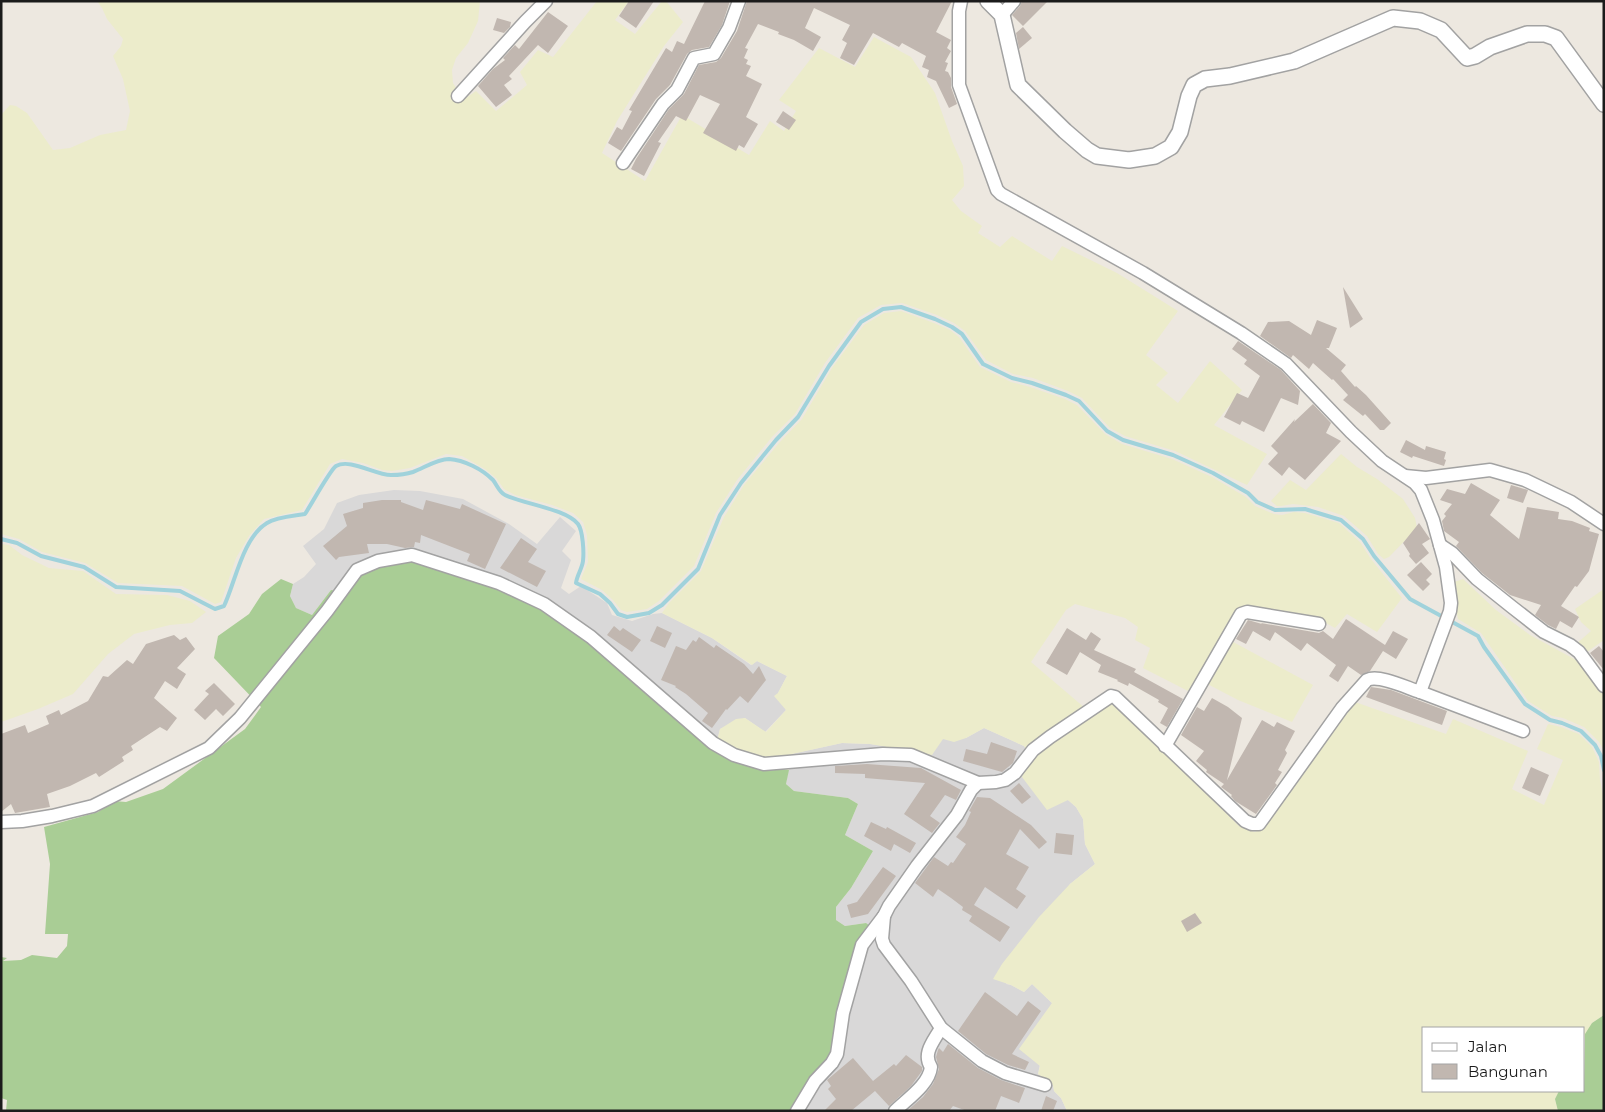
<svg xmlns="http://www.w3.org/2000/svg" width="1605" height="1112" font-family="Montserrat,sans-serif">
	<rect width="100%" height="100%" fill="#ede8e0"/>
	<g fill="#d9d8d8">
		<polygon points="394,490 420,491 463,499 509,524 537,544 560,517 576,531 562,551 571,560 561,588 569,594 581,586 607,603 612,615 632,621 653,614 662,613 712,638 751,665 757,661 787,676 778,693 786,710 765,732 745,718 720,729 718,737 711,746 345,592 331,590 312,615 296,608 290,596 293,584 304,577 316,564 303,546 324,529 337,503 359,495"/>
		<polygon points="984,728 1024,746 1031,758 1068,800 1076,807 1083,819 1085,844 1095,864 1070,884 1006,984 1011,985 1024,992 1032,984 1052,1003 1038,1074 1053,1085 1054,1091 1061,1098 1067,1111 794,1111 866,923 845,926 836,920 836,907 851,888 873,851 845,835 858,804 848,798 794,791 786,784 791,754 842,743 870,744 896,747 943,739 966,738"/>
	</g>
	<g fill="#ececcb">
		<polygon points="97,1 480,1 478,21 468,43 456,58 452,70 453,83 463,100 476,91 496,111 527,85 520,72 538,50 553,57 597,1 629,1 615,20 635,34 662,1 666,1 683,22 664,46 617,121 602,153 645,181 682,115 749,155 770,121 784,131 796,111 779,100 819,48 855,67 874,37 911,57 935,93 952,141 963,166 964,186 952,200 961,211 982,226 978,233 1000,247 1012,236 1052,261 1062,246 1117,273 1178,311 1146,355 1168,373 1156,385 1178,403 1210,361 1242,390 1214,425 1267,454 1247,485 1175,451 1125,436 1110,428 1082,398 1068,391 1033,378 1013,374 986,360 965,331 954,323 937,315 902,303 881,305 858,318 825,363 795,414 772,437 737,480 716,513 694,566 659,601 647,609 627,612 621,610 613,600 602,590 581,579 588,562 587,535 583,522 573,513 552,505 515,495 504,489 496,478 485,469 462,456 446,454 410,468 392,471 382,470 363,463 342,459 330,464 302,510 264,519 249,536 236,558 221,602 215,604 182,586 118,583 85,563 42,552 19,539 1,534 1,115 10,105 16,106 27,113 53,150 70,148 100,135 126,130 130,111 123,79 113,56 121,46 123,39 107,19 102,8"/>
		<polygon points="901,311 934,323 950,330 959,337 980,367 1011,382 1030,387 1065,399 1077,405 1105,434 1122,444 1172,459 1212,477 1246,497 1255,506 1274,514 1282,515 1294,512 1305,513 1339,523 1360,542 1371,559 1402,598 1377,632 1347,614 1335,628 1324,622 1242,607 1224,637 1313,685 1292,722 1238,700 1196,678 1188,691 1143,668 1150,648 1135,640 1138,627 1125,618 1075,604 1066,610 1031,662 1092,714 1110,703 1150,738 1239,826 1255,832 1275,814 1355,702 1446,734 1453,719 1528,751 1512,789 1544,805 1563,760 1537,749 1548,724 1561,727 1579,734 1592,747 1599,762 1600,780 1604,800 1604,1015 1592,1023 1584,1039 1584,1028 1424,1028 1424,1091 1559,1091 1555,1099 1558,1111 1067,1111 1061,1098 1054,1091 1053,1085 1038,1074 1040,1066 1019,1049 1052,1003 1032,984 1024,992 1011,985 993,979 1002,964 1039,917 1070,884 1095,864 1085,844 1083,819 1076,807 1068,800 1047,810 1022,777 1031,758 1024,746 984,728 966,738 954,742 943,739 932,755 870,744 842,743 792,754 789,770 764,767 711,746 718,737 720,729 736,719 745,718 766,732 786,710 774,696 778,693 787,676 757,661 752,665 712,638 662,613 669,603 701,571 724,517 744,485 779,443 802,419 832,368 864,325 884,313"/>
		<polygon points="1341,454 1357,467 1377,479 1403,499 1415,518 1417,528 1389,557 1384,559 1378,554 1367,536 1344,516 1318,507 1293,504 1281,506 1277,506 1271,501 1290,480 1306,490"/>
		<polygon points="1,544 9,545 22,555 49,568 83,571 116,594 167,595 190,601 206,612 192,623 170,625 134,634 108,654 73,694 38,709 1,722"/>
		<polygon points="1463,579 1496,610 1530,635 1576,660 1592,679 1604,671 1604,751 1599,742 1584,727 1563,718 1552,716 1528,701 1481,633 1458,619 1451,583"/>
		<polygon points="1604,589 1604,640 1584,654 1575,645 1591,631 1581,622 1575,609"/>
	</g>
	<g fill="#a9cd95">
		<polygon points="412,559 498,586 542,607 589,639 711,746 764,767 789,770 786,784 794,791 848,798 858,804 845,835 873,851 851,888 836,907 836,920 845,926 866,923 870,926 835,1053 794,1111 6,1111 7,1100 1,1098 1,957 7,958 3,961 21,960 32,955 57,958 67,946 68,934 45,934 50,864 44,827 98,812 114,801 126,802 163,789 245,729 261,707 214,658 218,636 249,614 262,594 281,579 293,584 290,596 296,608 312,615 331,590 345,592 359,574 379,564"/>
		<polygon points="1604,1015 1604,1111 1558,1111 1555,1099 1559,1091 1584,1091 1585,1034 1592,1023"/>
	</g>
	<g fill="none" stroke-linecap="round" stroke-linejoin="round">
		<path stroke="#a0d2db" stroke-width="4" d="M1,539L17,543L41,556L84,567L116,587L180,591L215,609L224,606C235,583 243,537 267,523C277,517 294,516 305,514C311,505 330,470 336,466C350,458 375,475 391,475C398,475 407,474 413,472C424,468 437,459 449,459C464,460 482,469 493,480C497,485 499,492 505,495C524,504 566,509 578,524C583,531 584,552 583,561C582,569 577,575 576,583L600,594L610,603L618,614L627,617L649,613L662,605L698,569L720,515L741,483L776,440L798,417L829,366L861,322L883,309L901,307L935,319L952,327L962,334L983,364L1012,378L1032,383L1066,395L1079,401L1107,431L1123,440L1173,455L1213,473L1248,493L1257,502L1275,510L1305,509L1341,520L1363,539L1374,556L1410,599L1478,636L1484,647L1525,704L1550,720L1562,723L1581,731L1595,745L1601,756L1604,770"/>
	</g>
	<g fill="#c1b7b0">
		<polygon points="629,1 654,1 636,28 619,16"/>
		<polygon points="705,1 730,1 722,25 709,47 692,50 687,54 670,85 656,99 621,151 608,143 617,127 622,130 632,111 629,110 666,48 672,52 677,41 684,44"/>
		<polygon points="747,1 952,1 936,32 951,40 947,48 951,51 945,62 948,63 945,71 948,72 951,78 951,87 957,104 949,108 936,81 927,77 929,70 922,67 926,56 902,43 899,47 873,33 854,65 840,58 847,43 842,40 850,25 814,8 805,28 821,37 813,51 794,40 778,34 779,32 758,24 745,48 748,49 744,58 748,60 746,64 751,66 746,76 762,84 746,117 758,124 744,148 739,145 736,151 703,133 720,104 700,95 686,121 676,116 658,142 661,143 644,176 631,169 636,159 669,109 684,94 699,65 716,62 721,58 737,31"/>
		<polygon points="1022,1 1048,1 1023,26 1012,15 1020,6"/>
		<polygon points="548,12 568,26 548,53 538,45 509,76 512,79 504,85 512,95 496,107 478,86 493,69 505,60 503,58 515,45 519,49"/>
		<polygon points="497,18 511,22 510,27 504,33 493,30"/>
		<polygon points="1023,27 1032,38 1019,49 1016,33"/>
		<polygon points="783,111 796,120 789,130 776,122"/>
		<polygon points="1343,287 1363,319 1350,328"/>
		<polygon points="1317,320 1337,328 1329,348 1326,348 1346,365 1341,371 1355,387 1356,386 1366,395 1391,423 1384,430 1380,430 1365,414 1363,416 1343,400 1348,395 1333,379 1332,380 1313,363 1309,369 1293,355 1291,358 1260,336 1268,322 1289,321 1311,335"/>
		<polygon points="1238,341 1281,370 1300,391 1298,405 1281,398 1264,432 1242,421 1240,425 1224,417 1237,393 1248,398 1260,376 1244,364 1247,360 1232,349"/>
		<polygon points="1313,404 1331,423 1326,433 1341,441 1305,480 1289,467 1282,476 1268,464 1278,453 1271,446 1295,419 1294,422"/>
		<polygon points="1406,440 1425,450 1426,446 1446,452 1444,459 1446,460 1444,466 1413,456 1412,458 1400,452"/>
		<polygon points="1471,483 1500,500 1490,515 1519,539 1527,507 1559,512 1558,519 1572,521 1590,528 1589,531 1599,534 1589,571 1577,587 1575,586 1561,606 1579,617 1572,628 1560,621 1556,629 1548,625 1535,615 1541,605 1510,595 1482,573 1456,546 1459,542 1444,531 1442,521 1446,516 1444,514 1452,504 1440,500 1447,489 1465,494"/>
		<polygon points="1511,485 1528,490 1523,503 1507,498"/>
		<polygon points="382,500 401,500 401,502 423,510 426,500 460,509 462,504 506,524 485,569 467,561 470,554 421,535 420,543 415,542 414,547 405,548 387,544 367,544 369,553 339,557 336,560 323,546 347,526 343,514 363,508 363,503"/>
		<polygon points="1419,523 1430,539 1422,544 1429,553 1416,564 1409,556 1410,554 1403,543"/>
		<polygon points="521,538 537,549 528,562 546,571 537,587 500,568"/>
		<polygon points="1421,562 1432,574 1426,580 1430,584 1423,591 1407,575"/>
		<polygon points="1346,619 1385,645 1393,631 1408,639 1396,659 1383,651 1370,671 1361,675 1348,666 1338,682 1329,676 1336,665 1307,643 1301,651 1275,632 1270,641 1253,631 1246,644 1236,639 1248,620 1262,624 1261,623 1319,633 1323,631 1333,639"/>
		<polygon points="614,626 620,631 623,628 641,640 632,652 607,635"/>
		<polygon points="657,626 672,633 665,648 650,641"/>
		<polygon points="1067,628 1086,640 1091,632 1101,639 1094,650 1136,669 1134,672 1183,699 1167,727 1160,723 1168,708 1158,702 1159,700 1129,683 1128,686 1117,681 1118,680 1098,672 1101,665 1080,652 1067,675 1046,663"/>
		<polygon points="174,635 180,640 186,637 195,649 177,668 186,674 177,689 165,681 154,698 177,718 167,731 160,727 131,746 133,750 122,757 124,761 99,777 96,773 70,786 47,794 50,807 15,813 11,804 1,812 1,734 25,725 28,733 49,724 46,716 59,710 61,715 88,701 103,676 108,677 127,660 133,664 146,644"/>
		<polygon points="699,637 714,648 716,645 744,664 753,674 759,666 766,680 748,703 740,696 727,710 726,709 712,728 702,721 708,713 686,694 675,687 676,686 661,680 676,646 686,650 693,640 696,642"/>
		<polygon points="1599,646 1604,652 1604,670 1590,653"/>
		<polygon points="214,683 235,704 223,716 216,709 205,720 194,710 209,694 205,691"/>
		<polygon points="1371,687 1391,690 1447,711 1442,725 1366,697"/>
		<polygon points="1212,698 1228,707 1242,718 1227,780 1262,720 1274,727 1277,722 1295,731 1285,750 1287,753 1278,770 1282,772 1275,783 1277,785 1256,814 1235,801 1231,796 1232,795 1221,787 1224,784 1206,772 1207,770 1196,761 1204,751 1181,735 1197,707 1204,711"/>
		<polygon points="991,742 1017,751 1013,763 1002,772 963,761 966,749 987,754"/>
		<polygon points="867,764 921,768 961,790 956,800 945,795 930,816 940,823 932,833 904,814 925,783 865,778 865,774 835,773 835,766"/>
		<polygon points="1531,767 1549,775 1540,796 1522,788"/>
		<polygon points="1019,783 1031,797 1022,804 1010,791"/>
		<polygon points="977,797 990,798 1031,825 1047,842 1039,849 1020,829 1006,854 1029,867 1016,889 1026,896 1017,909 985,887 974,905 1010,927 1000,942 969,921 972,916 962,910 963,907 951,898 938,889 933,897 915,883 934,857 948,866 951,862 953,863 966,844 956,837 965,825 971,812 969,811"/>
		<polygon points="871,822 886,829 887,827 916,843 910,853 894,844 891,851 864,836"/>
		<polygon points="1056,833 1074,835 1072,855 1054,853"/>
		<polygon points="883,867 896,876 868,914 851,918 847,905 857,902"/>
		<polygon points="1195,913 1202,923 1187,932 1181,921"/>
		<polygon points="985,992 1017,1016 1028,1001 1041,1011 1012,1054 1029,1062 1025,1070 1008,1065 986,1054 958,1031"/>
		<polygon points="948,1044 978,1068 1001,1080 1025,1088 1019,1103 1001,1096 995,1111 967,1111 953,1106 949,1111 907,1111 923,1097 933,1084 939,1069 936,1057 938,1050 939,1048 943,1052"/>
		<polygon points="906,1055 922,1067 922,1071 911,1086 889,1106 875,1091 851,1111 824,1111 836,1099 828,1089 831,1086 827,1080 853,1058 873,1081 894,1064 896,1066"/>
		<polygon points="1046,1096 1057,1101 1053,1111 1041,1111"/>
	</g>
	<g fill="none" stroke-linecap="round" stroke-linejoin="round">
		<defs>
			<g id="minor">
				<polyline points="1002,15 1014,1"/>
				<polyline points="458,96 525,22 546,1"/>
				<polyline points="623,163 663,104 677,90 694,58 714,54 729,28 739,1"/>
				<polyline points="1405,476 1426,478 1490,470 1525,480 1571,502 1604,524"/>
				<polyline points="1440,545 1452,553 1477,579 1512,607 1544,632 1570,645 1579,652 1604,686"/>
				<polyline points="1420,692 1523,731"/>
				<polyline points="1165,746 1241,614 1247,612 1319,624"/>
				<path d="M1,822L22,821L52,816L93,806L209,748L240,718L327,611L357,570L378,561L412,555L499,583L544,604L591,637L713,743L734,755L764,764L883,754L911,755L978,783L996,782L1005,780L1015,773L1033,750L1050,737L1111,696L1115,697L1245,821L1252,824H1259L1342,708L1367,680C1379,674 1407,688 1420,692L1450,611L1451,603L1446,567L1433,520L1421,490L1415,483L1382,461L1351,432L1286,364L1241,333L1143,273L1001,194L997,190L959,85V11L961,1"/>
				<polyline points="884,916 882,939 884,945 911,981 941,1028 982,1061 1005,1073 1045,1085"/>
				<polyline points="797,1111 815,1081 832,1063 837,1054 843,1013 862,945 884,916 889,906 917,866 957,815 971,790 978,783"/>
				<path d="M895,1111C907,1099 929,1085 931,1067C922,1053 934,1041 941,1028"/>
			</g>
			<polyline id="tertiary" points="988,1 1002,15 1018,85 1065,131 1087,150 1097,156 1129,160 1155,156 1171,147 1180,132 1189,96 1194,85 1205,79 1230,76 1294,61 1393,18 1420,21 1441,30 1467,58 1475,56 1490,47 1527,34 1545,34 1556,38 1604,104"/>
		</defs>
		<use href="#minor" stroke="#a2a2a2" stroke-width="15"/>
		<use href="#tertiary" stroke="#a2a2a2" stroke-width="18"/>
		<use href="#minor" stroke="#fff" stroke-width="12"/>
		<use href="#tertiary" stroke="#fff" stroke-width="15"/>
	</g>
	<rect width="1605" height="1112" fill="none" stroke="#1b1b1b" stroke-width="5"/>
	<rect x="1422" y="1027" width="162" height="65" fill="#ffffff" stroke="#a4a4a4"/>
	<rect x="1432" y="1043" width="25" height="8" fill="#ffffff" stroke="#a4a4a4"/>
	<text x="1468" y="1052" font-size="15" fill="#1b1b1b">Jalan</text>
	<rect x="1432" y="1064" width="25" height="15" fill="#c1b7b0" stroke="#a4a4a4"/>
	<text x="1468" y="1077" font-size="15" fill="#1b1b1b">Bangunan</text>
</svg>
